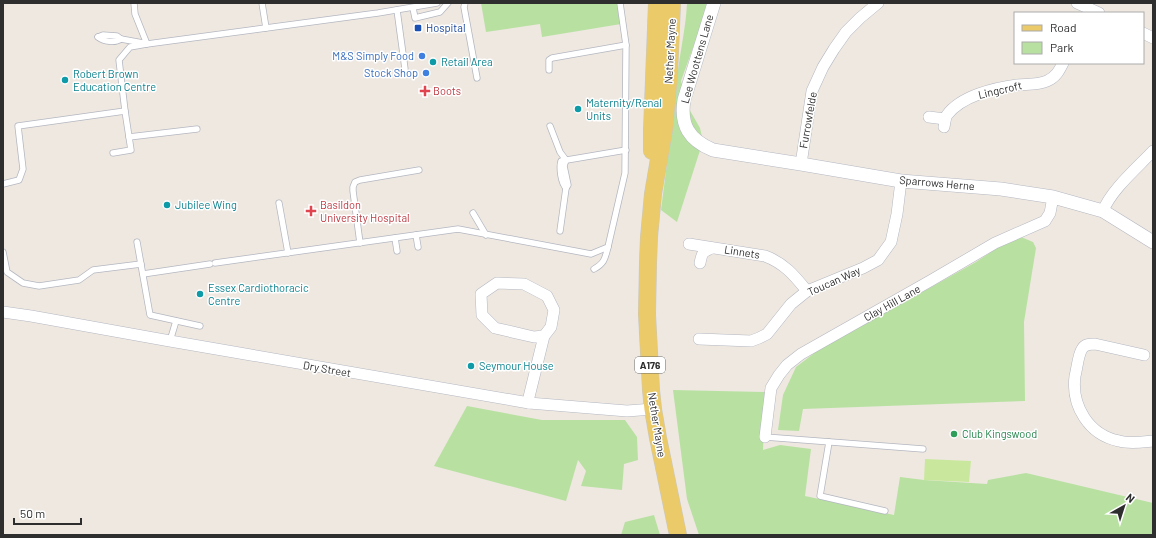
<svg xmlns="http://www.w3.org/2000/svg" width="1156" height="538" font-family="Barlow,sans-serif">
	<rect width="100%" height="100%" fill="#eee8e1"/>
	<g fill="#b8e1a1">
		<polygon points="481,3 617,3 621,24 542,37 540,24 486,32"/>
		<path d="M687,3H709L681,81L688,107L700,128L703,141L677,222L661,210C667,163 673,116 678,70C681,48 686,25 687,3Z"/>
		<polygon points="1021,237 1033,242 1036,248 1024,322 1025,401 803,409 799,431 778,430 783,395 796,367 817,351 976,262 997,248"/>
		<polygon points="673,390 765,392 763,450 780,445 811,449 805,496 894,515 900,477 924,480 987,484 988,480 1026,473 1153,503 1153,535 699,535 687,499"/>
		<polygon points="467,406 542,420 625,420 637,437 638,460 624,464 622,490 581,486 586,471 578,460 566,501 434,466"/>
		<polygon points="654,515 660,535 621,535 625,522"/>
	</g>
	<polygon fill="#cae89d" points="925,459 971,461 969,482 924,480"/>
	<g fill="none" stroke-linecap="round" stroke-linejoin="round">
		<defs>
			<g id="service">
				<polyline points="134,3 135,14 147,44"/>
				<polyline points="262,3 266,28"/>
				<polyline points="465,3 464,7 477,78"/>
				<polyline points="413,8 415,18 440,12 448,3"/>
				<polyline points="397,10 405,69"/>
				<polyline points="98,37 103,35 117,36 121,39 143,43"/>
				<path d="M98,37C104,42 115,43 121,39"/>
				<polyline points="549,70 549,60 552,58 626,45"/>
				<polyline points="125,111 129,137 197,129"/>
				<polyline points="550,126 560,152 566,160 564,166 568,185 566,188 560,231"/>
				<polyline points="113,153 131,150 129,137"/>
				<polyline points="3,184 19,180 23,169 18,126 125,111 119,60 130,47 147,44 378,13 437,3"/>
				<path d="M566,188C561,183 559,168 561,161L626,150"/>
				<polyline points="279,203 288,253"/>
				<polyline points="473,213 486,235"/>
				<polyline points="416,235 418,247"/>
				<polyline points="395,238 397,251"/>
				<polyline points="137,242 150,315 200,326"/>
				<polyline points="360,243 353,191 353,187 355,182 360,180 419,170"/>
				<polyline points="3,252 7,272 23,283 39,286 79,280 93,270 141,264"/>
				<polyline points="215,263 458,229 591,254 608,247 625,173 626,45 620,3"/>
				<path d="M594,269C605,263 605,258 608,247"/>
				<polyline points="143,274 210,264"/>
				<polyline points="170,341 176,321"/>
				<polyline points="765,437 923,449"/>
				<polyline points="829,442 820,496 885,511"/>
			</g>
			<g id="minor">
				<polyline points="1077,3 1099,13"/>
				<polyline points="1143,33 1153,38"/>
				<polyline points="929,117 945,119"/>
				<path d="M944,127C945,123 945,118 947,115C961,96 994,88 1017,85C1027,84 1038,85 1047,81C1056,77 1059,71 1063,63"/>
				<polyline points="801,164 812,91 823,67 834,49 846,32 860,18 878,3"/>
				<path d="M1103,211C1111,190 1137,168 1153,151"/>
				<path d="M689,244L765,256C784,263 794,275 807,291"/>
				<path d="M700,263C702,253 702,252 712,248"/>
				<polyline points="3,312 31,316 170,341 529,403 627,411 653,409"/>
				<polyline points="699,339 751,341 759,338 767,334 791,304 807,291 863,268 878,260 891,242 897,214 901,181"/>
				<path d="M1144,355L1095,344C1090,344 1085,344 1082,349C1078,355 1077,369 1075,376C1071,406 1089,435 1119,441C1130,444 1142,442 1153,441"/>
				<polyline points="529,403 529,397 544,336 534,337 495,328 482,315 481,294 497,283 524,284 547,296 554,310 551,327 544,336"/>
				<polyline points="765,437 771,388 779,375 787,365 801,354 930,281 995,243 1045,221 1050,213 1053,197"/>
			</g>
			<path id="tertiary" d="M714,3L684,100C680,125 689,140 713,150L801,164L901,181L1001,189L1053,197L1103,211L1153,242"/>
			<g id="primary">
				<polyline points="672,3 669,75 664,130 653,194 649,237 648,263 647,314 651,390 653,409 658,438 678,535"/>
				<polyline points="652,151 652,130 657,3"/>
			</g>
		</defs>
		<use href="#service" stroke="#b4b7c0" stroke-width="7"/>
		<use href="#minor" stroke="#b4b7c0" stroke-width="12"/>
		<use href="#tertiary" stroke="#b4b7c0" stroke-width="14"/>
		<use href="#primary" stroke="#c9c9c9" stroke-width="18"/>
		<use href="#service" stroke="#fff" stroke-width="5.5"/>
		<use href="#minor" stroke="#fff" stroke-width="11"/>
		<use href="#tertiary" stroke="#fff" stroke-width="13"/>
		<use href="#primary" stroke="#ebca69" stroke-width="17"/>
	</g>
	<rect fill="#1a4fb4" stroke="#fff" stroke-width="1.5" x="414" y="24" width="8" height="8" rx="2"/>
	<g fill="#3f7fe0" stroke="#fff" stroke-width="1.5">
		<circle cx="422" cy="56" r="4"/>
		<circle cx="426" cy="73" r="4"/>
	</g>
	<g fill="#0f9aa8" stroke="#fff" stroke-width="1.5">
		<circle cx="433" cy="62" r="4"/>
		<circle cx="65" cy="80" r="4"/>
		<circle cx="578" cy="109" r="4"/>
		<circle cx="167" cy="205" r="4"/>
		<circle cx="200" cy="294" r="4"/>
		<circle cx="471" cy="366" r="4"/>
	</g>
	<g fill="#e0444e" stroke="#fff" stroke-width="1.5">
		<path d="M423 85h4v4h4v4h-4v4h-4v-4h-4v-4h4z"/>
		<path d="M309 205h4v4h4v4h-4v4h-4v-4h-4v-4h4z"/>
	</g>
	<circle fill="#2e9e5b" stroke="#fff" stroke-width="1.5" cx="954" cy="434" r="4"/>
	<g text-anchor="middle" stroke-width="3" stroke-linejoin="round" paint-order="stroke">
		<rect fill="#fff" stroke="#6d6d6d" stroke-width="1" x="635" y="357" width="30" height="16" rx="3"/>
		<g font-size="10" font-weight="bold" fill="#2e2e2e">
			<text x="650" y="369">A176</text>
		</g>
		<g font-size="11" fill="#164399" stroke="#fff" text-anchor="start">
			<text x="426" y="32">Hospital</text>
		</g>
		<g font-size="11" fill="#2e2e2e" stroke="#fff">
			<text transform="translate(670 51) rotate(-87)" y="4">Nether Mayne</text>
			<text transform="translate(697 59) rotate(-74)" y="4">Lee Woottens Lane</text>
			<text transform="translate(1000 90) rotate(-13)" y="4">Lingcroft</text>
			<text transform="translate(808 120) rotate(-80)" y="4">Furrowfelde</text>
			<text transform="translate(937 183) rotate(5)" y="4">Sparrows Herne</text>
			<text transform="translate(742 252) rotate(9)" y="4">Linnets</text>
			<text transform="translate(834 281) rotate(-24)" y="4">Toucan Way</text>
			<text transform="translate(892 303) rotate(-29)" y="4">Clay Hill Lane</text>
			<text transform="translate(327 369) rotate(10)" y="4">Dry Street</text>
			<text transform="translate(657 425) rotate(81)" y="4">Nether Mayne</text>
		</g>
		<g font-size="11" fill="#366cbe" stroke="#fff" text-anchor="end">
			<text x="414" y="60">M&amp;S Simply Food</text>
			<text x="418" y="77">Stock Shop</text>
		</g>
		<g font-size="11" fill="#0d838f" stroke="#fff" text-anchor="start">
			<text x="441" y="66">Retail Area</text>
			<text x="73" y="78">Robert Brown<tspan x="73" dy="13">Education Centre</tspan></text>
			<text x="586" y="107">Maternity/Renal<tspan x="586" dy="13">Units</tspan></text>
			<text x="175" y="209">Jubilee Wing</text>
			<text x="208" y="292">Essex Cardiothoracic<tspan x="208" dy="13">Centre</tspan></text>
			<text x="479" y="370">Seymour House</text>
		</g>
		<g font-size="11" fill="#be3a42" stroke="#fff" text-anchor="start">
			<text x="433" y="95">Boots</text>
			<text x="320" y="209">Basildon<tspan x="320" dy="13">University Hospital</tspan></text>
		</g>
		<g font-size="11" fill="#27864d" stroke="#fff" text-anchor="start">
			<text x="962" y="438">Club Kingswood</text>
		</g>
	</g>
	<rect width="1156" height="538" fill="none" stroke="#2e2e2e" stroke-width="8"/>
	<rect x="1014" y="12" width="130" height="52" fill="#ffffff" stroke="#ababab"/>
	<rect x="1022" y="25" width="20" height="6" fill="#ebca69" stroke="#ababab"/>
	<text x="1050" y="32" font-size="12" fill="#2e2e2e">Road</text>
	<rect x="1022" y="42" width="20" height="12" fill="#b8e1a1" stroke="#ababab"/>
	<text x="1050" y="52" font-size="12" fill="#2e2e2e">Park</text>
	<g transform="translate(1124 506) rotate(39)" stroke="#ffffff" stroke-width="3" paint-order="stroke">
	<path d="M0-3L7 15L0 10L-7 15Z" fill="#2e2e2e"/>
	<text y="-6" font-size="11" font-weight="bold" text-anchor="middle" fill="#2e2e2e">N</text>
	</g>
	<path d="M14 518v6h67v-6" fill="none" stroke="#2e2e2e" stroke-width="2"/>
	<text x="20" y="518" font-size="12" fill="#2e2e2e" stroke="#ffffff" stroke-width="3" paint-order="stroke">50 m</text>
</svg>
